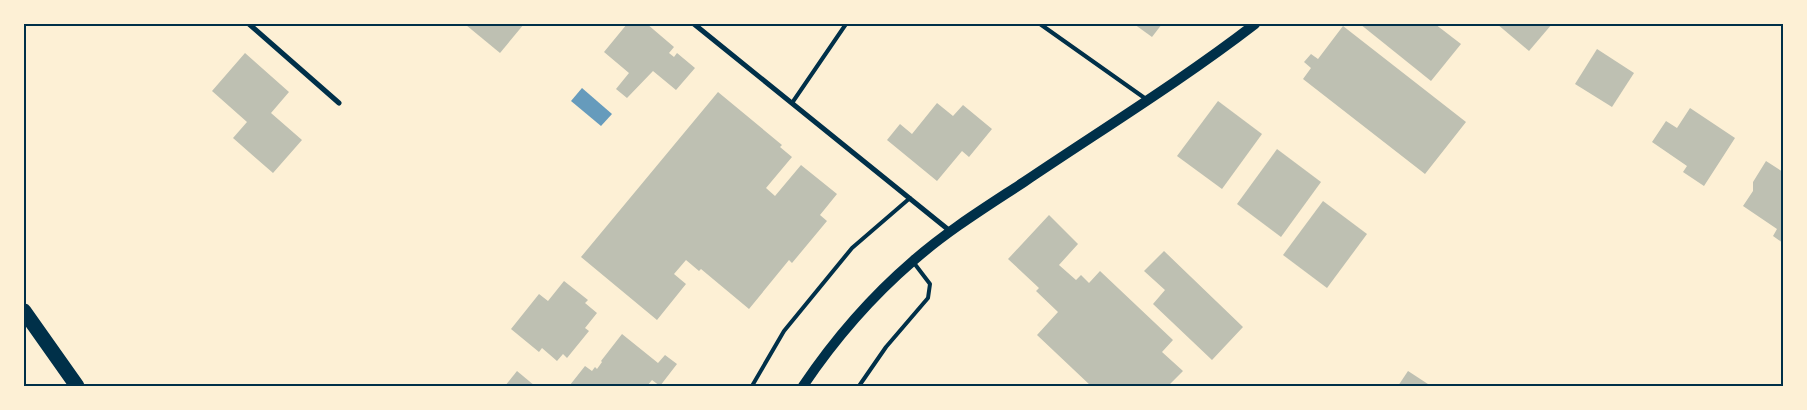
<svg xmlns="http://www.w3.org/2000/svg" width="1807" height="410" font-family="'Archivo Narrow',sans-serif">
	<rect width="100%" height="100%" fill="#fdf0d5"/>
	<polygon fill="#669bbc" points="582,88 612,114 601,126 571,101"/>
	<g fill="#bec0b2">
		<polygon points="467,24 524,24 500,53 466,25"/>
		<polygon points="627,24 647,24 674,47 669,53 674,57 677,53 695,68 676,90 653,71 627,98 616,89 629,73 604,52"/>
		<polygon points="1134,24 1162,24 1152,37"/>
		<polygon points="1360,24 1435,24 1461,44 1431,81"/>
		<polygon points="1497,24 1552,24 1529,51"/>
		<polygon points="1343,26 1466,122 1425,174 1303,79 1311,68 1304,62 1311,54 1318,59"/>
		<polygon points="1597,49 1634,73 1612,107 1575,84"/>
		<polygon points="245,53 289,92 271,113 302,140 273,173 233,138 247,122 212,91"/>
		<polygon points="718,92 782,145 780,147 792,157 766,188 775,196 801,165 837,194 820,215 827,221 792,263 789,260 749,309 701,269 699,271 686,260 674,274 686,284 657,320 581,257"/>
		<polygon points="1218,101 1262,134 1222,189 1177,156"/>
		<polygon points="937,103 953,116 963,105 992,129 969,157 962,151 937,181 887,140 900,124 912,134"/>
		<polygon points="1690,108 1735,138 1704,186 1683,172 1687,166 1652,142 1666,121 1677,128"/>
		<polygon points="1277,149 1321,182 1281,237 1237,204"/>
		<polygon points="1766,161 1783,172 1783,243 1773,236 1777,229 1743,206 1753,191 1753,182"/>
		<polygon points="1323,201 1367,234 1327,288 1283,255"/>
		<polygon points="1049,215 1078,244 1059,265 1076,280 1081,275 1089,283 1100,271 1173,340 1162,352 1183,371 1168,386 1091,386 1037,335 1058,312 1036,291 1039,288 1008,259"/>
		<polygon points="1164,251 1243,327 1212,360 1153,304 1165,290 1144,271"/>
		<polygon points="564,281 588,300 585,303 597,313 585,328 589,331 567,358 563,354 557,361 542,348 539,352 511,329 539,294 548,301"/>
		<polygon points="622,334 658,363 665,355 677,364 660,386 652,380 647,386 572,386 570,385 585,366 592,371 595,367 597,369 602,362 601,361"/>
		<polygon points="517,371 535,386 505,386"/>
		<polygon points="1408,371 1431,386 1398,386"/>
	</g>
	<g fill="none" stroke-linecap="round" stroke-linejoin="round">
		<g stroke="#003049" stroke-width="4">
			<polyline points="1040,24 1146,99"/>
			<polyline points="792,103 846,24"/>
			<polyline points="752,386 784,331 852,248 910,198"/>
			<polyline points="859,386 886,347 928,298 930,284 914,263"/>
		</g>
		<g stroke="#003049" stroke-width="5">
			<polyline points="249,24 339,103"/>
			<polyline points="694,24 950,231"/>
		</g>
		<path stroke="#003049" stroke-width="10" d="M803,386C834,340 870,298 913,261C947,231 986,207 1024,182C1101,130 1181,81 1255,24"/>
		<polyline stroke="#003049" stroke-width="15" points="24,311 77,386"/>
	</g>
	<rect width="1807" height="410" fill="none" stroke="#fdf0d5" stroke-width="50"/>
	<rect x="25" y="25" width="1757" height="360" fill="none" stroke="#003049" stroke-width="2"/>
</svg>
